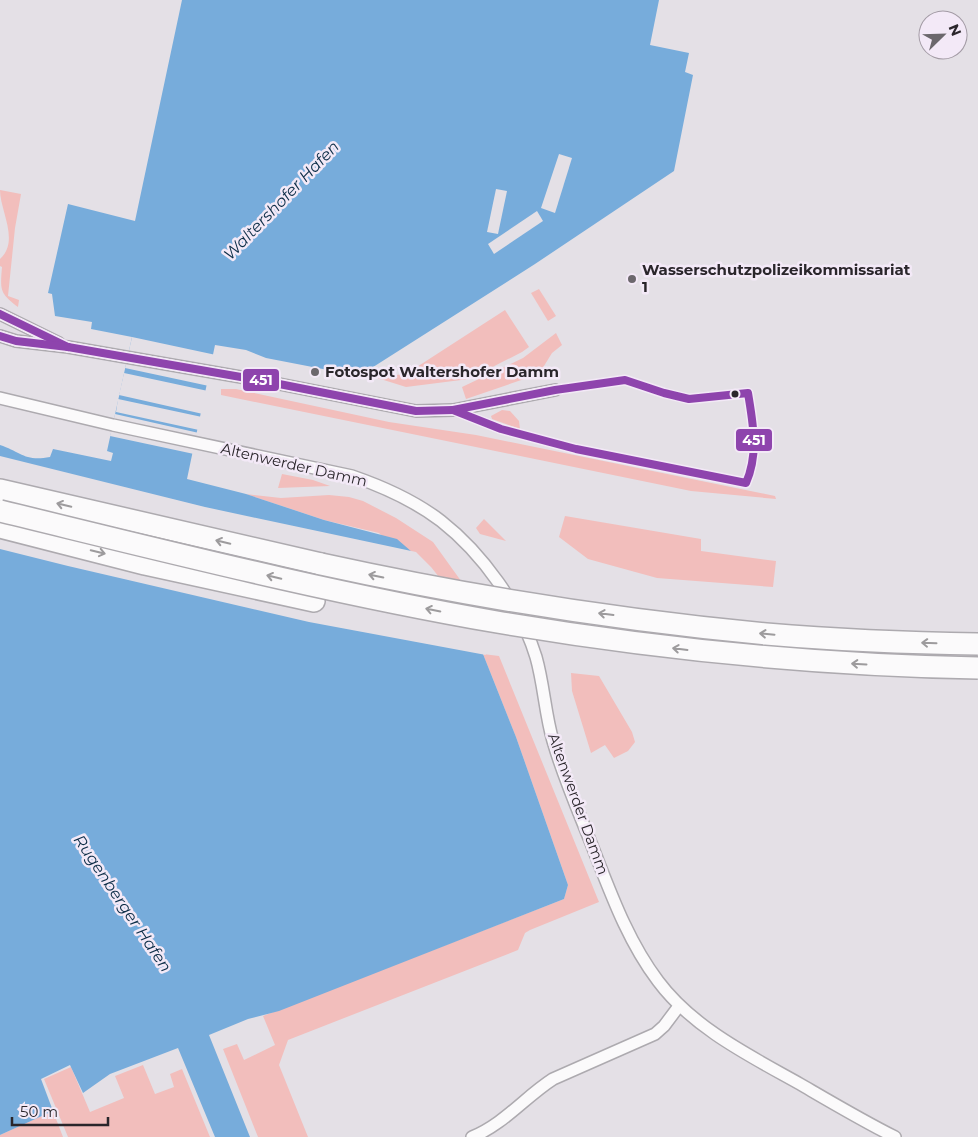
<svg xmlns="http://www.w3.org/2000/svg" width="978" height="1137" font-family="Montserrat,sans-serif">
	<rect width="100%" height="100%" fill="#e4e0e6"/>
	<g fill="#f2bebc">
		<path d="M0,190L21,194L15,228L8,296L19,300L18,307C0,293 0,291 2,267L0,266V259C20,241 0,211 0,190Z"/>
		<polygon points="539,289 556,316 548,321 531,293"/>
		<polygon points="505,310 529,347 522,352 469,379 406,387 374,377 406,374"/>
		<polygon points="556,333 562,345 552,353 539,374 466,399 462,387 523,358"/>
		<polygon points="221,389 236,389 389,422 476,435 775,496 776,499 691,491 221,395"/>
		<polygon points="502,410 510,411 519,421 520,429 492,419 491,416"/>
		<polygon points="282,474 313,480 330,486 278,488"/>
		<polygon points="246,494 281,498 329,495 349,497 363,501 396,518 433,542 474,599 483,618 463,617 379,533 324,520"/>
		<polygon points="565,516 701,539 701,551 776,561 773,587 657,578 588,559 559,537"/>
		<polygon points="484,519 506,541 480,534 476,528"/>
		<polygon points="483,654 499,656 599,902 530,930 525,933 518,950 288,1040 279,1065 308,1137 258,1137 223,1049 237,1044 244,1060 275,1045 263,1016 564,899 568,885 516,737"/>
		<polygon points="571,673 599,676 632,732 635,742 628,751 614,758 605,745 591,753 572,691"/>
		<polygon points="143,1065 155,1094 174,1087 170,1074 182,1069 210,1137 68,1137 44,1079 71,1067 90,1112 124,1098 115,1076"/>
		<polygon points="53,1111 63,1137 0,1137 0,1135"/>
	</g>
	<path fill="#77acdb" d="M182,0H659L650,45L689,53L685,72L693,75L674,171L535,264L359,376L266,358L246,350L215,345L187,479L246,494L324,520L397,539L412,552L449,593L483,654L516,737L568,885L564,899L279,1011L248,1019L209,1035L250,1137H215L178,1048L110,1074L83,1093L70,1065L41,1079L53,1111L0,1135V445C21,452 25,462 50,457L53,449L111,461L113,453L107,451L132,337L91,329L92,322L55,316L52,294L48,293L68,204L135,221Z"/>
	<g fill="#e4e0e6">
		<polygon points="559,154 572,158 555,213 541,208"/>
		<polygon points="496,189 507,191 498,234 487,232"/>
		<polygon points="537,211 543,221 494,254 488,244"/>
		<polygon points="132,337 216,355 209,386 125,368"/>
		<polygon points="124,373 208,391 203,414 119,395"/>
		<polygon points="118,399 202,417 199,430 116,412"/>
		<polygon points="115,414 199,433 194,454 110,436"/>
		<polygon points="0,456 205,507 416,552 431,567 451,592 458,603 321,577 0,501"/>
		<polygon points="0,504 466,616 486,655 309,622 68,566 0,549"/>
	</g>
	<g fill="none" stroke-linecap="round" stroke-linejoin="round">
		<defs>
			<g id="street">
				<polyline points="0,314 59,343"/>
				<polyline points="0,336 16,341 68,347 264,381 416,411 453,410 555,390"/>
				<path d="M0,398L113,425L352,476C384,487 415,501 441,521C482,553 521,607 536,657C544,685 545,714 553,741C563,776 578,810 591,843C610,891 627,940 658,981C693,1028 750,1056 800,1084C831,1102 863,1121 895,1137"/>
				<path d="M472,1137C504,1124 525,1097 553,1079L655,1034L664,1026L679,1006"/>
			</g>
			<g id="highway">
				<polyline points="0,490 321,564"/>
				<polyline points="0,527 145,564 314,601"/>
			</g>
		</defs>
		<use href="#street" stroke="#adaaaf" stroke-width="14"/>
		<use href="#highway" stroke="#adaaaf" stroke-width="24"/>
		<use href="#street" stroke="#fbfafb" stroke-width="11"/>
		<use href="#highway" stroke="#fbfafb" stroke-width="21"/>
		<defs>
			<g id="highway-bridge">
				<path d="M0,511C165,551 329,593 497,622C656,649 816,665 978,668"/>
				<path d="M321,564C467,596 618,620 766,634C837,640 907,643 978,644"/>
			</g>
		</defs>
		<use href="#highway-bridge" stroke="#adaaaf" stroke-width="24" stroke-linecap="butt"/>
		<use href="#highway-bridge" stroke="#fbfafb" stroke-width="21"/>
		<defs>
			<g id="bus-1">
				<polyline points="0,314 68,347"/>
				<polyline points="0,336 16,341 68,347"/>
				<polyline points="68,347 264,381 416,411 453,410"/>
				<path d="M625,380L664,393L689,399L748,393C753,424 759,453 746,483L576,449L501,429L453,410L555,390Z"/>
			</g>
		</defs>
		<use href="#bus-1" stroke="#f3e9f7" stroke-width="11"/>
		<use href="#bus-1" stroke="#8e44ad" stroke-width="8"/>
	</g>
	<defs><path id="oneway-shaft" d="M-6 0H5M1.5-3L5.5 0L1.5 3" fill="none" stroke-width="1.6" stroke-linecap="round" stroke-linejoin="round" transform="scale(1.25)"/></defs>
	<g stroke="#9d9b9d">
		<use href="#oneway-shaft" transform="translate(64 505) rotate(-167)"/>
		<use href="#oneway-shaft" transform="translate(223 542) rotate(-167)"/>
		<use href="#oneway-shaft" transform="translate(98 552) rotate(14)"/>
		<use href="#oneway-shaft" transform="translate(376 576) rotate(-168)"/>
		<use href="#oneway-shaft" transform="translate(274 577) rotate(-167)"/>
		<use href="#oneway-shaft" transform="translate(433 610) rotate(-169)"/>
		<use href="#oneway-shaft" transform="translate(606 614) rotate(-173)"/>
		<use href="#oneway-shaft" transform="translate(767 634) rotate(-175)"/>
		<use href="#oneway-shaft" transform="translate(929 643) rotate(-178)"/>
		<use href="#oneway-shaft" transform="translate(680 649) rotate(-173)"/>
		<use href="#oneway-shaft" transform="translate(859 664) rotate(-177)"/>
	</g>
	<g fill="#6b676c" stroke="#f3e9f7" stroke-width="2">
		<circle cx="632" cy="279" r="5"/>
		<circle cx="315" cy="372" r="5"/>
	</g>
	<circle fill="#2a262b" stroke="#f3e9f7" stroke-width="2" cx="735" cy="394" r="4.5"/>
	<g text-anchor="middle" stroke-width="5" stroke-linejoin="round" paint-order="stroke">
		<g font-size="15" font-weight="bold" fill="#2a262b" stroke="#f3e9f7" text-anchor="start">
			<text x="642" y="275">Wasserschutzpolizeikommissariat<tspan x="642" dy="17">1</tspan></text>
			<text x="325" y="377">Fotospot Waltershofer Damm</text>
		</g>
		<g font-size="15" fill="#2a262b" stroke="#f3e9f7">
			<text transform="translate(294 465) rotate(13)" y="5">Altenwerder Damm</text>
			<text transform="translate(578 804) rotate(70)" y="5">Altenwerder Damm</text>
		</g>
		<g font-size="16" font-style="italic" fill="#0c2d47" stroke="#f3e9f7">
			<text transform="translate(281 200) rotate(-46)" y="6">Waltershofer Hafen</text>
			<text transform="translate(123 903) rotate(56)" y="6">Rugenberger Hafen</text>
		</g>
	</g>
	<g stroke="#f3e9f7" stroke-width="2">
		<rect x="242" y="368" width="38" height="24" rx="5" fill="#8e44ad"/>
		<rect x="735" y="428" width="38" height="24" rx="5" fill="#8e44ad"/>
	</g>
	<g font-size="14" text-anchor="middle" font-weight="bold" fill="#fff">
		<text x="261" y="385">451</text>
		<text x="754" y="445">451</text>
	</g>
	<g transform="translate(943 35) rotate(67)"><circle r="24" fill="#f3e9f7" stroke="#a39ba5"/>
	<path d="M0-4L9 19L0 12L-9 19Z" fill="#6b676c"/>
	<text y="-8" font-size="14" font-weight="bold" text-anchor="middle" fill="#2a262b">N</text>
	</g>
	<path d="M12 1117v8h96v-8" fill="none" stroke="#2a262b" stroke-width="2.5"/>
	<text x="20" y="1117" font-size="15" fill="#2a262b" stroke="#f3e9f7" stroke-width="4" paint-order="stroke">50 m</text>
</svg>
